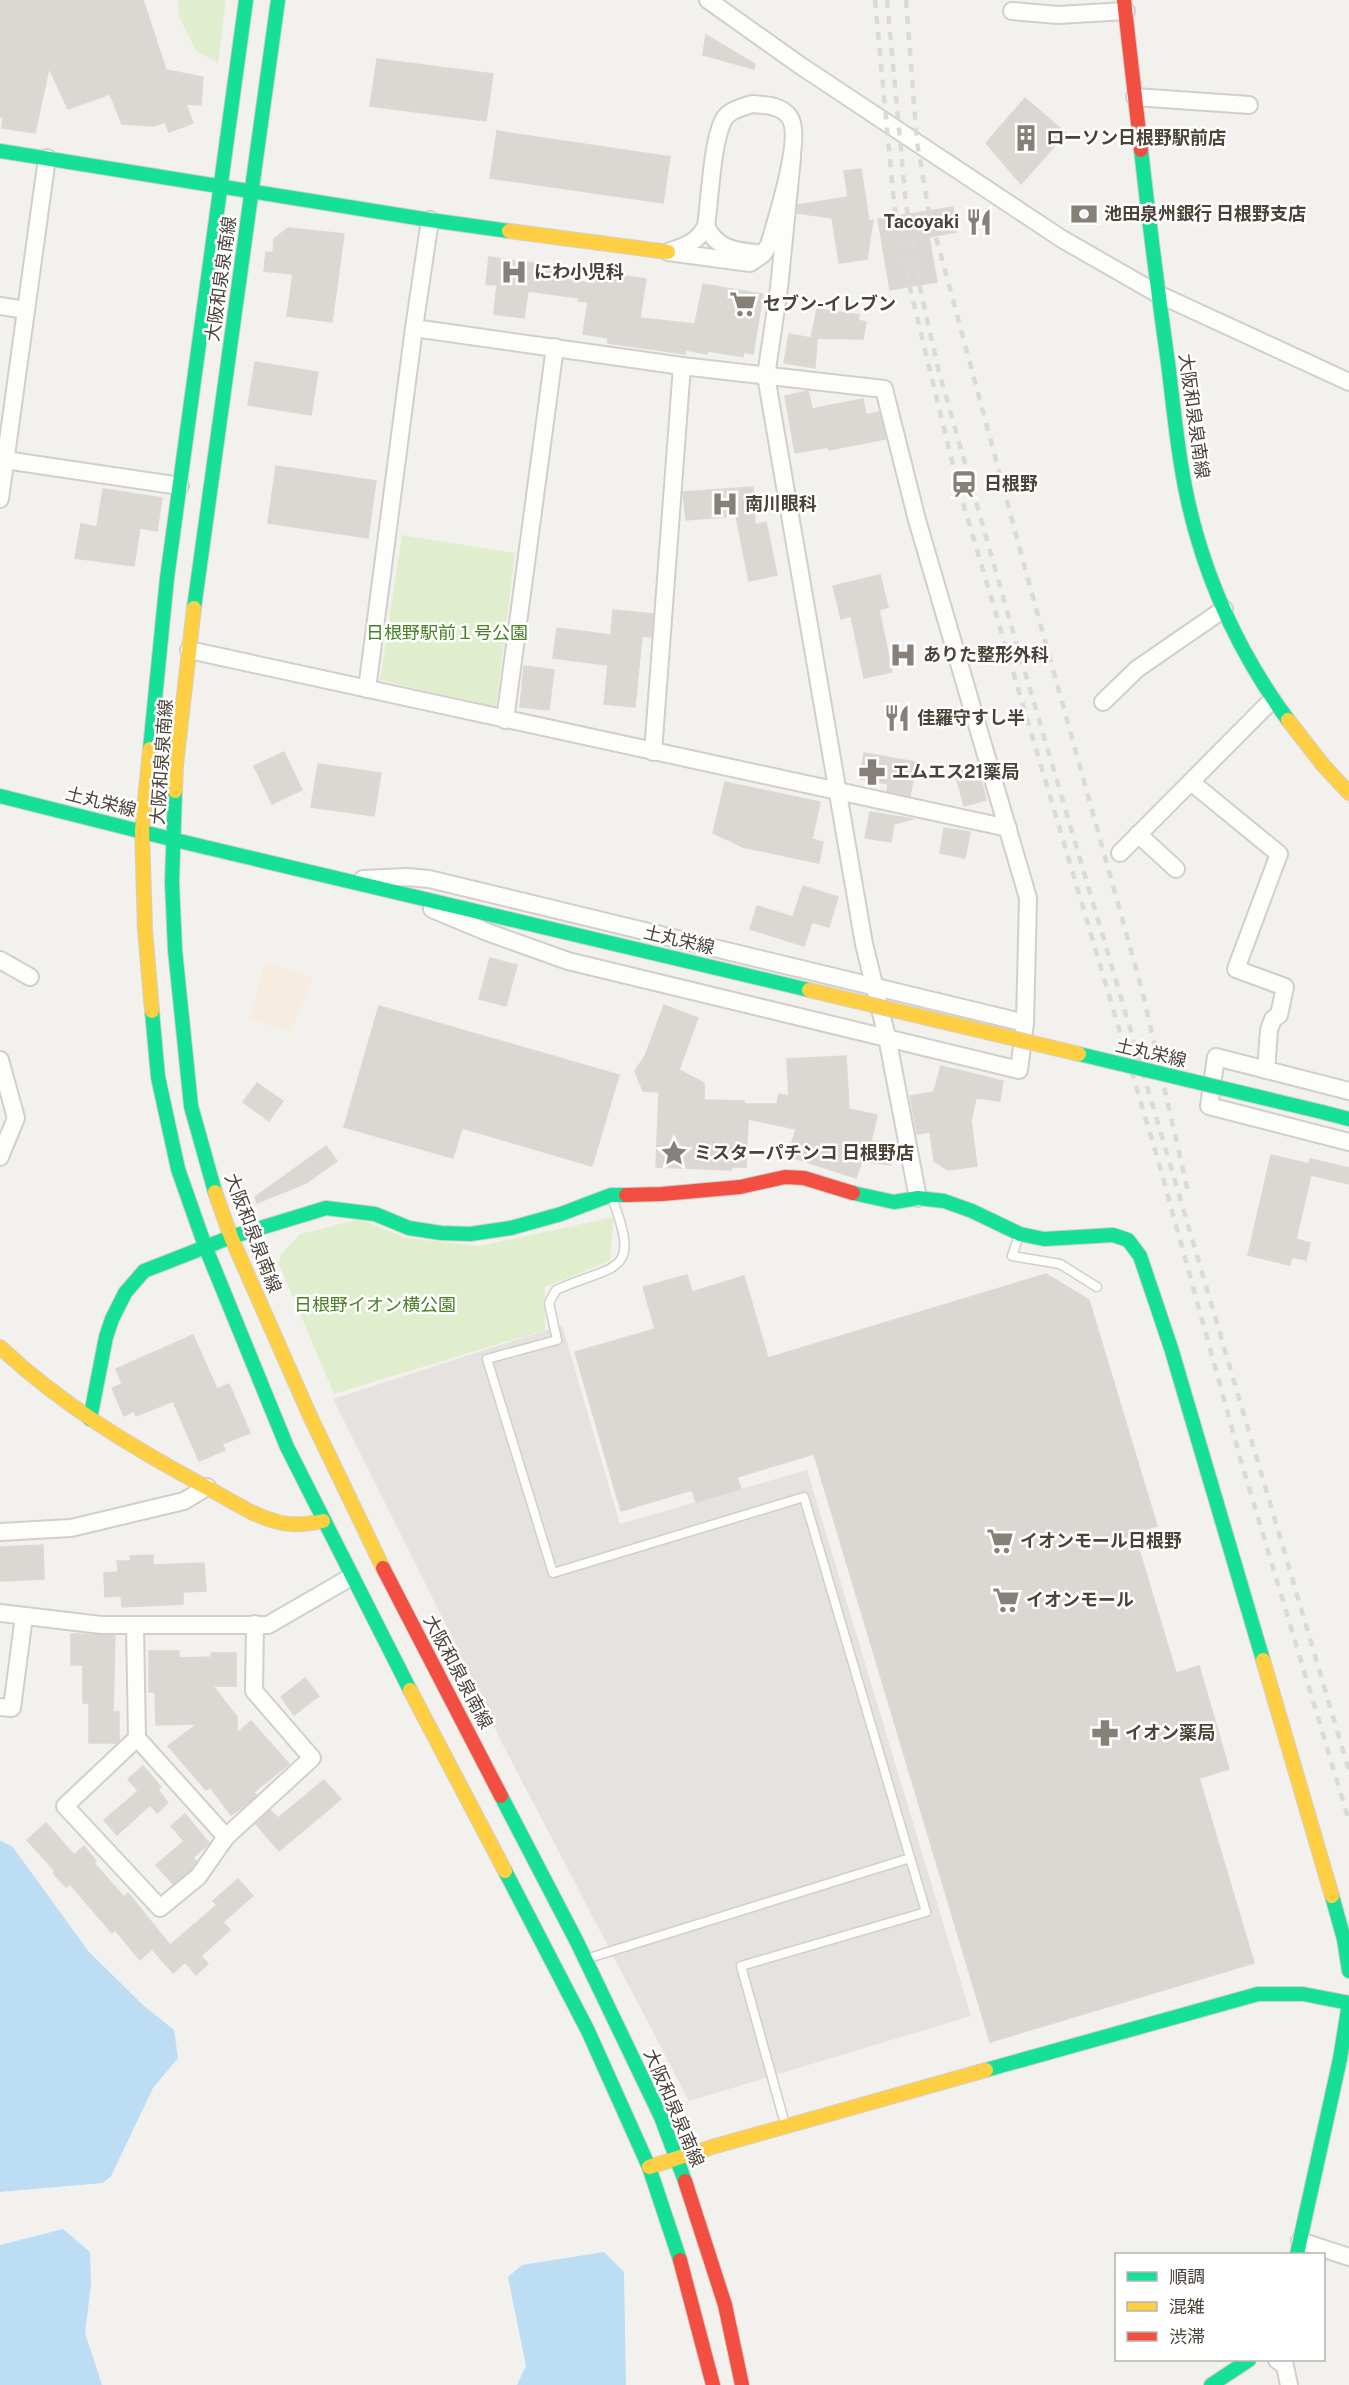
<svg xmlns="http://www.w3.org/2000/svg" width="1349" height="2385" font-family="'Public Sans','Noto Sans JP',sans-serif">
	<rect width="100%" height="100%" fill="#f3f1ee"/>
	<polygon fill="#f6ede0" points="265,962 313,977 291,1032 249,1019"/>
	<g fill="#e1eecd">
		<polygon points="178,0 226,0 218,63 196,51 179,17"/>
		<polygon points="402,535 515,553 496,707 380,680"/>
		<polygon points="614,1217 610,1261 545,1287 545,1330 334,1394 279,1264 281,1254 300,1234 360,1219 406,1238 480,1246"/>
	</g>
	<polygon fill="#e5e2df" points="562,1325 620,1524 807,1470 971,2016 689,2101 502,1743 450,1633 333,1399"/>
	<g fill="#bcddf3">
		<polygon points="0,1841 12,1846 89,1952 144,2006 174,2030 178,2058 153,2088 111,2176 103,2183 0,2192"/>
		<polygon points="63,2229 90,2252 91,2284 85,2333 102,2385 0,2385 0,2245"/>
		<polygon points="604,2252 624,2272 626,2385 517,2385 526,2366 508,2277 522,2265"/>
	</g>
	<g fill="#dbd8d4" stroke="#dcd8d3" stroke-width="1.5">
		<polygon points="0,0 143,0 166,70 203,77 201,105 186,104 193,123 169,132 165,122 153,126 122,124 110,94 68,109 49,68 35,133 2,128 3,117 0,117"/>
		<polygon points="706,35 755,64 754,69 703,55"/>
		<polygon points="377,59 493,74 486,121 370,106"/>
		<polygon points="1025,98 1066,133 1021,184 986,143"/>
		<polygon points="497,131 670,157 663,203 490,178"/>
		<polygon points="861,169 869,221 873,220 867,259 839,263 832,218 797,213 798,205 848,197 844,171"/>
		<polygon points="953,207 957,232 929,237 937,282 890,290 878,219"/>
		<polygon points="288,228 344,234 332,322 287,316 293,274 264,271 266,252 273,253 274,239"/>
		<polygon points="489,257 555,266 553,277 595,284 597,272 646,279 640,318 695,324 703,284 763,294 753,354 744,352 743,357 708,351 707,354 686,350 685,354 608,343 608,338 583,334 588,302 578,301 579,298 528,291 524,318 494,314 497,285 486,284"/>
		<polygon points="817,309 859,315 858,320 866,322 863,339 811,338"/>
		<polygon points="789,334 817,339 815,368 784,363"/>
		<polygon points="255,362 318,372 311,415 248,405"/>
		<polygon points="808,391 812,409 863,399 866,415 879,412 886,439 829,450 828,447 795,453 785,396"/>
		<polygon points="276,466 376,481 368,538 268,523"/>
		<polygon points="753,487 755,525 766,522 777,575 749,581 736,516 686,520 683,492"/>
		<polygon points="103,489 162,498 157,531 140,528 134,566 75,558 81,524 97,527"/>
		<polygon points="880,575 888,607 879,610 892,672 864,678 851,616 841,619 833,586"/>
		<polygon points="613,610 653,614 651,637 642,636 635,707 604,704 608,665 553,658 557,628 611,635"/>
		<polygon points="524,666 554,670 549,710 520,707"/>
		<polygon points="284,752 302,790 272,804 254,766"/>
		<polygon points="864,753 916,762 910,796 887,791 888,784 860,779"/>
		<polygon points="318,764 381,773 374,816 311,807"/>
		<polygon points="978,766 986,800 964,806 955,772"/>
		<polygon points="725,782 820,802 812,839 823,842 819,863 743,847 713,833"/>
		<polygon points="870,812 913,819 894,824 891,842 865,838"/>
		<polygon points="944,828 970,832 965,858 940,853"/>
		<polygon points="803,886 838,897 829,927 812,922 804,946 750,929 757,906 793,917"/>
		<polygon points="490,958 517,965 506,1006 479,999"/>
		<polygon points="664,1005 698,1018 679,1070 704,1083 704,1100 744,1101 744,1104 777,1104 779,1094 789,1096 787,1059 846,1056 849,1109 877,1115 871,1141 894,1143 891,1165 862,1161 856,1178 788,1156 796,1129 748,1119 746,1167 732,1167 731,1170 656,1167 659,1092 643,1091 635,1071 645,1056"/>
		<polygon points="379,1006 619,1075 592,1166 462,1128 453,1158 344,1127"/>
		<polygon points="941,1066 1003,1081 1000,1101 976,1098 971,1121 977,1166 948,1170 934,1161 930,1132 917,1134 910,1096 934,1092"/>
		<polygon points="257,1083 283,1101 269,1121 243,1102"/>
		<polygon points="326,1146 337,1161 306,1183 257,1203 255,1197"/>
		<polygon points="1271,1155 1309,1164 1310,1159 1349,1168 1349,1184 1311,1175 1296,1239 1310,1243 1306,1260 1292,1257 1290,1265 1248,1255"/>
		<polygon points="1046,1274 1089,1300 1157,1526 1134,1533 1176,1673 1199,1666 1229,1769 1199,1778 1254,1963 990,2042 814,1454 737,1477 741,1489 696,1502 692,1490 621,1511 575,1352 655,1329 643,1287 687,1275 692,1292 744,1276 768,1358"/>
		<polygon points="193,1335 217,1389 229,1384 250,1433 222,1444 225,1450 199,1461 173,1401 136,1416 134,1411 124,1416 112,1388 122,1384 116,1369"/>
		<polygon points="43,1545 44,1579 0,1581 0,1547"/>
		<polygon points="153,1555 153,1565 204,1563 206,1591 183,1592 183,1604 122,1607 121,1596 105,1597 104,1573 118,1572 117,1561 131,1561 130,1556"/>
		<polygon points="71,1634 115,1635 113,1712 119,1712 119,1741 116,1743 89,1743 89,1703 83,1703 83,1665 71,1665"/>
		<polygon points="149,1651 179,1651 179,1658 211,1657 211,1653 236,1653 236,1686 213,1686 237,1717 237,1733 251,1721 289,1764 254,1792 256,1795 242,1808 231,1815 210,1787 206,1790 168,1746 197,1724 156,1725 155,1692 149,1692"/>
		<polygon points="305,1678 319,1696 294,1715 281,1697"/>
		<polygon points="143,1766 161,1787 158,1790 168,1803 157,1813 150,1805 117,1835 104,1820 138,1791 128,1779"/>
		<polygon points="324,1780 341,1799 279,1851 256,1824 270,1810 278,1818"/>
		<polygon points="185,1814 209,1843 193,1858 196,1861 190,1870 173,1884 156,1865 184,1841 171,1826"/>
		<polygon points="46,1823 74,1855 84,1846 96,1861 94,1863 124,1897 128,1893 170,1945 217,1905 213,1901 238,1879 253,1896 223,1922 230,1930 201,1956 208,1964 196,1975 185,1962 173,1973 152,1949 140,1960 115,1930 112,1933 70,1884 66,1887 53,1873 55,1871 27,1840"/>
	</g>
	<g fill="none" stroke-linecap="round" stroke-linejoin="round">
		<defs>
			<g id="lane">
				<path d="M612,1198C642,1276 616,1263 556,1290L549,1303L557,1340L487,1359L553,1573L804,1497L926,1912L741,1966L785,2124"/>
				<polyline points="1019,1235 1012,1256 1060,1264 1097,1287"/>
				<polyline points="589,1958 910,1858"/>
			</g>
			<g id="street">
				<polyline points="708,0 801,66 1062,239 1158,294 1349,382"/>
				<polyline points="1012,11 1058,15 1126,11"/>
				<polyline points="1135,97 1249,105"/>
				<path d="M752,104C765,105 782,105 790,118C803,138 776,221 769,245L763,254L750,263L668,252C685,246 697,243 706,226C710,200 712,140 724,119C729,110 743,107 752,104Z"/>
				<polyline points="792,158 779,288 766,376 864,944 887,1037 918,1198"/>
				<path d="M706,226C716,248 734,251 757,253"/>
				<polyline points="0,306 26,310"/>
				<polyline points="414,328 682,366 884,389 917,520 1028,898 1025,1023 1019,1070 568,961 487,932 432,909"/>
				<polyline points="5,460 180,486"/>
				<polyline points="0,499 47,158"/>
				<polyline points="189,650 1008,828"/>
				<polyline points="367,689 414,328 430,220"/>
				<polyline points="1103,702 1137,669 1224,609"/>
				<polyline points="505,720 555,347"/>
				<polyline points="653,752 682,366"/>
				<polyline points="1191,782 1279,854 1236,969 1285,987 1279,1015 1273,1019 1269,1030 1266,1070"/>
				<polyline points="1138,834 1176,869"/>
				<polyline points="1120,853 1272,700"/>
				<polyline points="363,879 407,877 429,879 1025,1023"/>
				<polyline points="0,960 30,977"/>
				<polyline points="0,1060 16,1118 0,1157"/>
				<polyline points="1349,1091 1216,1057 1209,1106 1349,1142"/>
				<polyline points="0,1532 71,1528 184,1501 207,1487"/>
				<polyline points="0,1613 101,1625 268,1625 351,1577"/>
				<polyline points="135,1625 137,1738 65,1806 160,1908 198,1877 226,1837"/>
				<polyline points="0,1707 12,1708 24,1616"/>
				<polyline points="137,1738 226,1837 312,1758 254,1691 255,1624"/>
				<polyline points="1300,2241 1349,2257"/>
				<polyline points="1277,2360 1285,2366 1289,2385"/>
			</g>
			<g id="fast">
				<path d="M1141,150C1149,221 1158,292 1168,363C1175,420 1180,478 1196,533C1215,600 1247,664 1288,720"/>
				<polyline points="0,151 430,220 509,231"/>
				<polyline points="194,608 278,0"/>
				<polyline points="150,749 167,578 246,0"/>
				<polyline points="175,791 172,882 175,950 191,1106 215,1192"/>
				<polyline points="0,796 175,840 809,990"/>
				<polyline points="152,1011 158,1077 178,1169 205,1246 287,1447 410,1690"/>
				<polyline points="1322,1112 1349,1119"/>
				<polyline points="853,1193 894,1202 918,1198 944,1201 972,1211 1020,1234 1044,1239 1113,1235 1128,1240 1140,1256 1171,1348 1263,1660"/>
				<polyline points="90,1419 106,1337 112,1319 125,1293 144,1271 231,1237 326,1208 375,1214 409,1228 441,1233 470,1234 511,1228 561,1214 611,1195 626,1195"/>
				<polyline points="501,1796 577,1942 661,2117 685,2181"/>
				<polyline points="505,1871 588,2031 649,2167 680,2260"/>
				<polyline points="1332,1896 1344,1939 1349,1971"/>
				<polyline points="986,2070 1258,1994 1303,1994 1349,2003"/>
				<polyline points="1297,2254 1340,2059 1349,2003"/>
				<polyline points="1211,2385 1249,2360"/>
			</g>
			<g id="slow">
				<polyline points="509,231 668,252"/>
				<polyline points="1288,720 1323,765 1349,793"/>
				<polyline points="150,749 142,830 145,930 152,1011"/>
				<polyline points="175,791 176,765 194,608"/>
				<polyline points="215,1192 231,1237 310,1416 383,1568"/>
				<path d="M0,1347C61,1404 130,1446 204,1486C229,1499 254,1517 282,1523C296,1526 309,1524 323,1521"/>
				<polyline points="1263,1660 1332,1896"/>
				<polyline points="410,1690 505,1871"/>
				<polyline points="649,2167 712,2147 986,2070"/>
			</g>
			<g id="jam">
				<polyline points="1124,0 1141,150"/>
				<polyline points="626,1195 662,1194 740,1187 785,1177 804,1178 853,1193"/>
				<polyline points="383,1568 501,1796"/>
				<polyline points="685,2181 725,2305 742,2385"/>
				<polyline points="680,2260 713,2385"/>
			</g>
		</defs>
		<use href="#lane" stroke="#d1cfcb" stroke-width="11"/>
		<use href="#street" stroke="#d1cfcb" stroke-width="20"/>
		<use href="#fast" stroke="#d4d0c5" stroke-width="16"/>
		<use href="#slow" stroke="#d4d0c5" stroke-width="16"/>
		<use href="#jam" stroke="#d4d0c5" stroke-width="16"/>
		<use href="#lane" stroke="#fdfdfc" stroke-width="8"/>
		<use href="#street" stroke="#fdfdfc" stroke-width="16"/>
		<use href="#fast" stroke="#16e098" stroke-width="14"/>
		<use href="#slow" stroke="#ffcf43" stroke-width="14"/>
		<use href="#jam" stroke="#f24e42" stroke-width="14"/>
		<g stroke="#dadada" stroke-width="4.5" stroke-dasharray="8 8" stroke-linecap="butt">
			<polyline points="875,0 894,203 910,288 958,486 1158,1160 1241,1461 1349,1821"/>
			<polyline points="887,0 906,204 920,288 939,372 1014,635 1349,1771"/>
			<polyline points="906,0 917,142 928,207 1029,583 1143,994 1188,1192"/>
		</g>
		<defs>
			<polyline id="fast-bridge" points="1079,1054 1322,1112"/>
			<polyline id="slow-bridge" points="809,990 1079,1054"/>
		</defs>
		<use href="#fast-bridge" stroke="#d4d0c5" stroke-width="16" stroke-linecap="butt"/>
		<use href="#slow-bridge" stroke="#d4d0c5" stroke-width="16" stroke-linecap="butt"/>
		<use href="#fast-bridge" stroke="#16e098" stroke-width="14"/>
		<use href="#slow-bridge" stroke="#ffcf43" stroke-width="14"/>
	</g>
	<defs>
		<symbol id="building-bare" viewBox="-9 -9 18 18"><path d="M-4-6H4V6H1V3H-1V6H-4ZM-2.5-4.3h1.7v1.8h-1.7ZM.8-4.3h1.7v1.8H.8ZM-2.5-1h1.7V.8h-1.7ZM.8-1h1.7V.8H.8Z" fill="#868078" stroke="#fff" stroke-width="2.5" paint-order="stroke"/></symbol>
		<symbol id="bank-bare" viewBox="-9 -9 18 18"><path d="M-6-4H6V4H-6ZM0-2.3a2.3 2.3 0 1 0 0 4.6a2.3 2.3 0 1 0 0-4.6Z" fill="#868078" stroke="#fff" stroke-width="2.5" paint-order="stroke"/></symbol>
		<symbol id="restaurant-bare" viewBox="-9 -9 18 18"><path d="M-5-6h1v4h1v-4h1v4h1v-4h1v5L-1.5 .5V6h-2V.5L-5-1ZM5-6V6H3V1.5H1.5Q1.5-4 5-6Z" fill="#868078" stroke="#fff" stroke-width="2.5" paint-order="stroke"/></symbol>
		<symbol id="hospital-bare" viewBox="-9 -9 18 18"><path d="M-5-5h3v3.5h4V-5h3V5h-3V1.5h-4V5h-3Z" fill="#868078" stroke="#fff" stroke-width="2.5" paint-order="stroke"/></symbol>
		<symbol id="supermarket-bare" viewBox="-9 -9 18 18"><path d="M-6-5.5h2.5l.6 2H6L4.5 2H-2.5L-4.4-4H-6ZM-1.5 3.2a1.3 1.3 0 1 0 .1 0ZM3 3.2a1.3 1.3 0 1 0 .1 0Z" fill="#868078" stroke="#fff" stroke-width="2.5" paint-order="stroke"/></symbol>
		<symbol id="station-bare" viewBox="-9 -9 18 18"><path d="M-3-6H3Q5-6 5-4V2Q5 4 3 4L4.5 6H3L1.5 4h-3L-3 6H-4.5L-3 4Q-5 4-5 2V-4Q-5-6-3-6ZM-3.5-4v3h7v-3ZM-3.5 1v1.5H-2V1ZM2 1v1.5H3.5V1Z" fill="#868078" stroke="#fff" stroke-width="2.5" paint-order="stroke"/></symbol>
		<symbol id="pharmacy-bare" viewBox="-9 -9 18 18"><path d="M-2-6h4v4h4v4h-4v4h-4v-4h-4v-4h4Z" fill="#868078" stroke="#fff" stroke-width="2.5" paint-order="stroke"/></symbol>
		<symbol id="sight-bare" viewBox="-9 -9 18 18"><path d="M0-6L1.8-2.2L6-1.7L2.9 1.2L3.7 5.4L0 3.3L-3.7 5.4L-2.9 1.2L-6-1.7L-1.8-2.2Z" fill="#868078" stroke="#fff" stroke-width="2.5" paint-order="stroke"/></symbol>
	</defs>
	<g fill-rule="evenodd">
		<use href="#building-bare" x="1007" y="119" width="38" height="38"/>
		<use href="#bank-bare" x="1065" y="195" width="38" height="38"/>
		<use href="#restaurant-bare" x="960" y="203" width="38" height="38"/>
		<use href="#hospital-bare" x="495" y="253" width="38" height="38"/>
		<use href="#supermarket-bare" x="724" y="285" width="38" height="38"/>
		<use href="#station-bare" x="945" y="465" width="38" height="38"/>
		<use href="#hospital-bare" x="706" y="485" width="38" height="38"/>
		<use href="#hospital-bare" x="884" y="636" width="38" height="38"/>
		<use href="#restaurant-bare" x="878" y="699" width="38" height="38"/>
		<use href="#pharmacy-bare" x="853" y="753" width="38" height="38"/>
		<use href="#sight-bare" x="655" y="1134" width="38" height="38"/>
		<use href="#supermarket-bare" x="981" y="1522" width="38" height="38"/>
		<use href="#supermarket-bare" x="987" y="1581" width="38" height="38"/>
		<use href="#pharmacy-bare" x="1086" y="1714" width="38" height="38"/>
	</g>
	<g text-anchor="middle" stroke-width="5" stroke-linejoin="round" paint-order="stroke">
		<g font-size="18" font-weight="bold" fill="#4b4338" stroke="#fff" text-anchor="start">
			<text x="1046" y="144">ローソン日根野駅前店</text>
			<text x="1104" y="220">池田泉州銀行 日根野支店</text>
			<text x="959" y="228" text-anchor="end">Tacoyaki</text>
			<text x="534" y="278">にわ小児科</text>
			<text x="763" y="310">セブン-イレブン</text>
			<text x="984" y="490">日根野</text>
			<text x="745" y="510">南川眼科</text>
			<text x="923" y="661">ありた整形外科</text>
			<text x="917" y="724">佳羅守すし半</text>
			<text x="892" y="778">エムエス21薬局</text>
			<text x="694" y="1159">ミスターパチンコ 日根野店</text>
			<text x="1020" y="1547">イオンモール日根野</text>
			<text x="1026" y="1606">イオンモール</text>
			<text x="1125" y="1739">イオン薬局</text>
		</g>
		<g font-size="18" fill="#4b4338" stroke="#fff">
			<text transform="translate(221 279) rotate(-82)" y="6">大阪和泉泉南線</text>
			<text transform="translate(1194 416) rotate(82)" y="6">大阪和泉泉南線</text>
			<text transform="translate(162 762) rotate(-86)" y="6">大阪和泉泉南線</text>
			<text transform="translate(101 802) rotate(14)" y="6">土丸栄線</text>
			<text transform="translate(679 940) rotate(13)" y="6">土丸栄線</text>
			<text transform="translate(1151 1053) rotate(13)" y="6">土丸栄線</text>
			<text transform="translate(253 1233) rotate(69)" y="6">大阪和泉泉南線</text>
			<text transform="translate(458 1672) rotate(62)" y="6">大阪和泉泉南線</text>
			<text transform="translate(674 2108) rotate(67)" y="6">大阪和泉泉南線</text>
		</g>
		<g font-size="18" fill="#498126" stroke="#fff">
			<text x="447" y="639">日根野駅前１号公園</text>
			<text x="375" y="1311">日根野イオン横公園</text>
		</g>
	</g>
	<rect x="1115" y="2253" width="210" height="108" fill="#ffffff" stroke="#b7b4af" stroke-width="1.5"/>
	<rect x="1127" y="2272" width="30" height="9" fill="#16e098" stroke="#b7b4af" stroke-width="1.5"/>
	<text x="1169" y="2283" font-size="18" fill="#4b4338">順調</text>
	<rect x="1127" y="2302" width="30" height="9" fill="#ffcf43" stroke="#b7b4af" stroke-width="1.5"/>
	<text x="1169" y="2313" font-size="18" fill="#4b4338">混雑</text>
	<rect x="1127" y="2332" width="30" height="9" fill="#f24e42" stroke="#b7b4af" stroke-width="1.5"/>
	<text x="1169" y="2343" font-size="18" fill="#4b4338">渋滞</text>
</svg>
